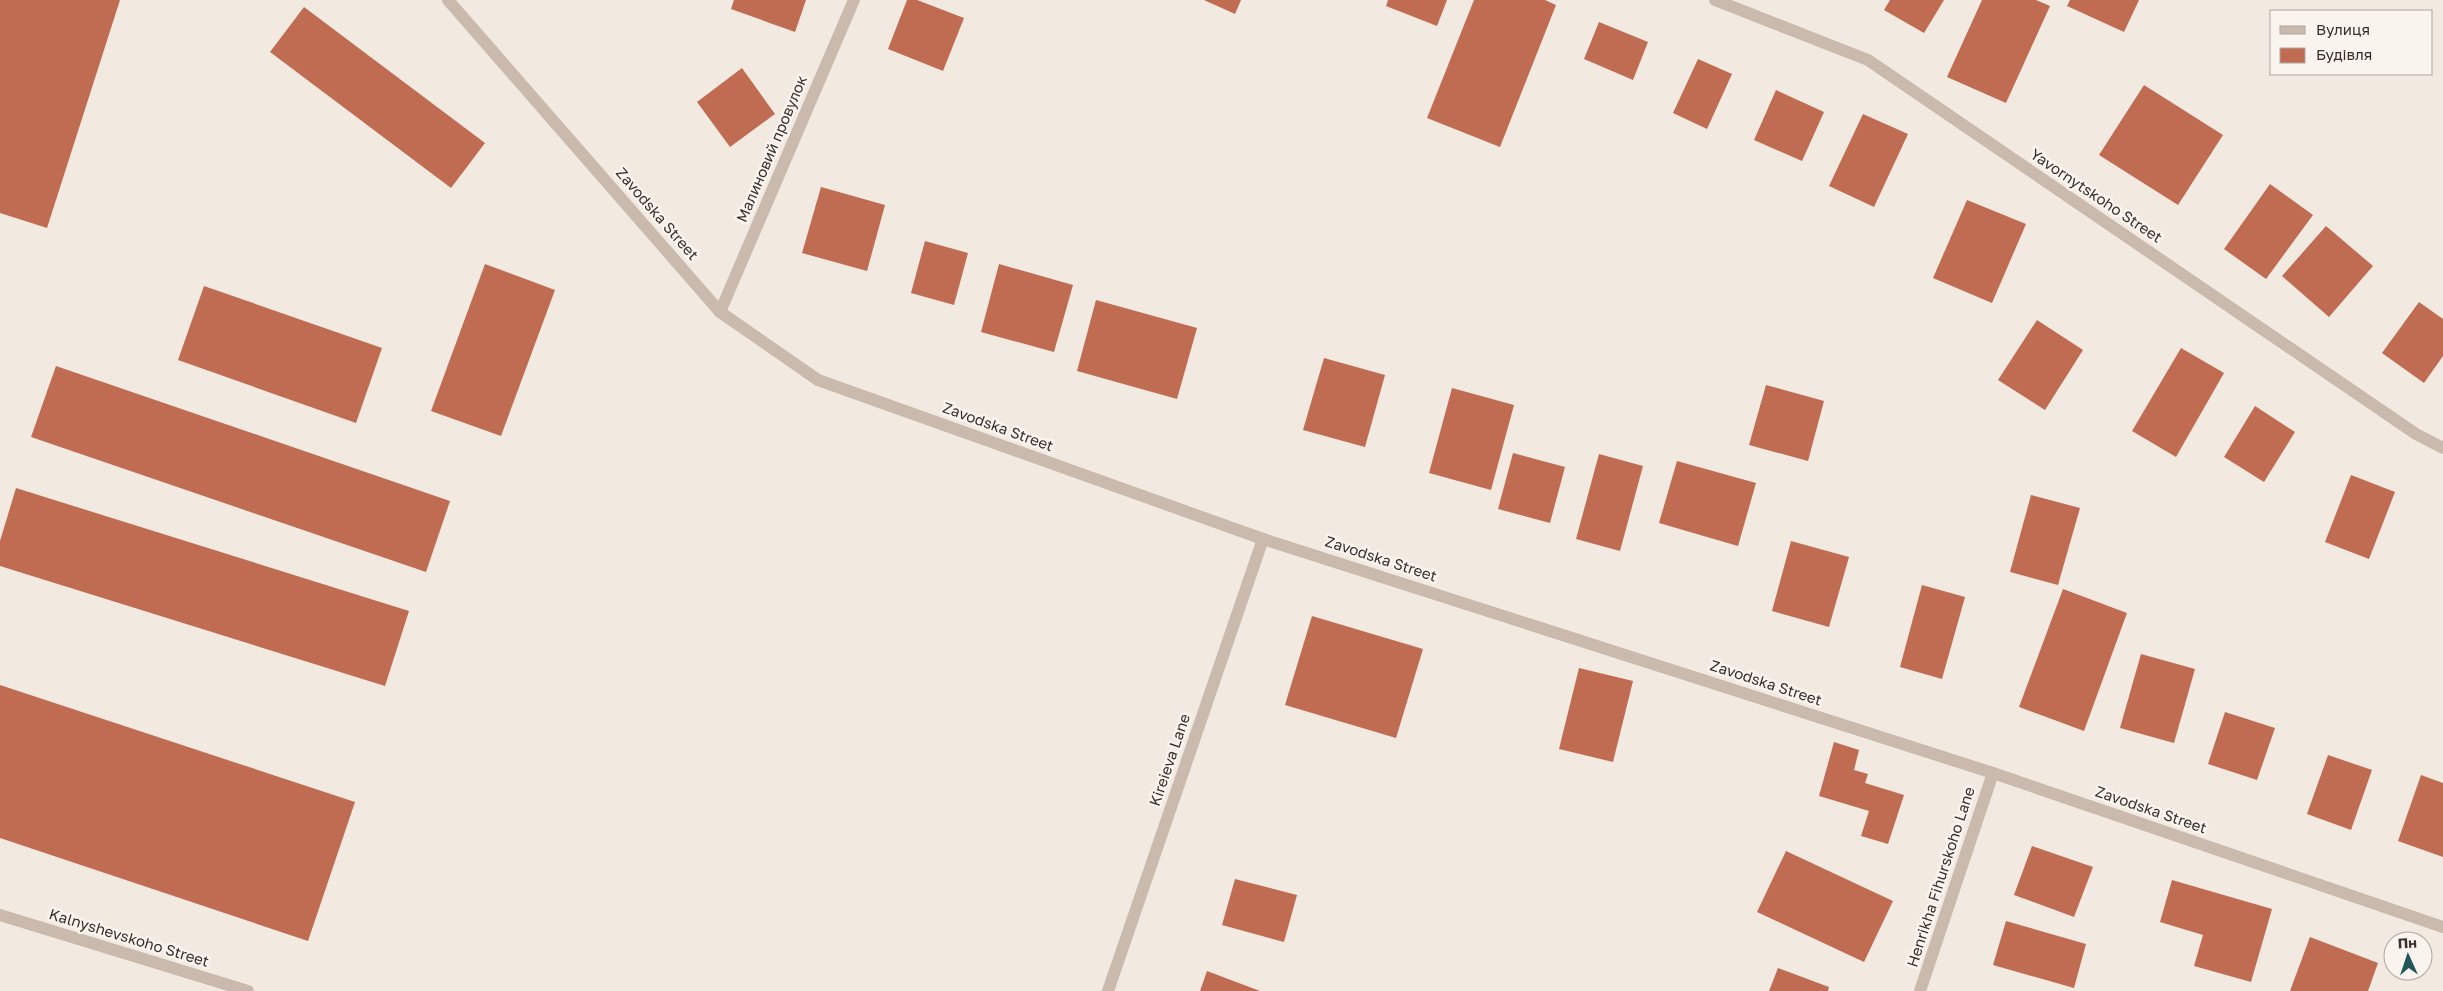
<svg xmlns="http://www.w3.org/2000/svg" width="2443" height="991" font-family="'Golos Text',sans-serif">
	<rect width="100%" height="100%" fill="#f2eae1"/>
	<g fill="#bf6c53">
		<polygon points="0,0 120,0 47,228 0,213"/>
		<polygon points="734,0 806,0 795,32 731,9"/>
		<polygon points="907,0 917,0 964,18 943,71 888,49"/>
		<polygon points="1204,0 1241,0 1235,14"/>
		<polygon points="1388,0 1447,0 1437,26 1386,6"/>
		<polygon points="1474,0 1545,0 1556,5 1500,147 1427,118"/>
		<polygon points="1890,0 1944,0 1924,33 1884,10"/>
		<polygon points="1982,0 2036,0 2050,6 2006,103 1947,77"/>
		<polygon points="2070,0 2139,0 2124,32 2067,6"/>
		<polygon points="304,7 485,143 451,188 270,52"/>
		<polygon points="1599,22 1648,42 1633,80 1584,59"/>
		<polygon points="1698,59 1732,74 1707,129 1673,113"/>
		<polygon points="742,68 775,114 730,147 697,102"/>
		<polygon points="2144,85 2223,135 2178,205 2099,155"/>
		<polygon points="1776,90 1824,112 1802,161 1754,140"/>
		<polygon points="1863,114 1908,134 1874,207 1829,186"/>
		<polygon points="2270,184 2313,215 2266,279 2224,249"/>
		<polygon points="821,187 885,205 867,271 802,253"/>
		<polygon points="1967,200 2026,224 1992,303 1933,278"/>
		<polygon points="2326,226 2373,266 2329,317 2282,276"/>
		<polygon points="925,241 968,253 954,305 911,293"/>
		<polygon points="485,264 555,290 501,436 431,411"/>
		<polygon points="999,264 1073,285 1054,352 981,332"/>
		<polygon points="204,286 382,348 356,423 178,360"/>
		<polygon points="1096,300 1197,328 1177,399 1077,371"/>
		<polygon points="2419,302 2443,319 2443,356 2424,383 2382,353"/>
		<polygon points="2037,320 2083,350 2045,410 1998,380"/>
		<polygon points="2181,348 2224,373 2176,457 2132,431"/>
		<polygon points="1324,358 1385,375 1365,447 1303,430"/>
		<polygon points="56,366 450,501 426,572 31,437"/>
		<polygon points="1766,385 1824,401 1808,461 1749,445"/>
		<polygon points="1452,388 1514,405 1491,490 1429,473"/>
		<polygon points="2255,406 2295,432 2264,482 2224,457"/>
		<polygon points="1513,453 1565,467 1550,523 1498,509"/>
		<polygon points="1599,454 1643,466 1620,551 1576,539"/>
		<polygon points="1677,461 1756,483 1738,546 1659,523"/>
		<polygon points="2351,475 2395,492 2369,559 2325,542"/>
		<polygon points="16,488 409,611 385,686 0,566 0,541"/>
		<polygon points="2031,495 2080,508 2058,585 2010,572"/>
		<polygon points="1791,541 1849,557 1829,627 1772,611"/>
		<polygon points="1922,585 1965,597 1942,679 1900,667"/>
		<polygon points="2063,589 2127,613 2084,731 2019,707"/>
		<polygon points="1312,616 1423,649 1396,738 1285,705"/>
		<polygon points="2141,654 2195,669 2174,743 2120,728"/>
		<polygon points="1579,668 1633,681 1613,762 1559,749"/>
		<polygon points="0,685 355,802 308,941 0,838"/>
		<polygon points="2225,712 2275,728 2257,780 2208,764"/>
		<polygon points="1834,742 1859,750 1854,770 1868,774 1865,783 1904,795 1888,844 1861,836 1869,811 1819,796"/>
		<polygon points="2328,755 2372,770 2351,830 2307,814"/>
		<polygon points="2421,775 2443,783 2443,857 2398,841"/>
		<polygon points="2032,846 2093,867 2074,917 2014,895"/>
		<polygon points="1786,851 1893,901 1864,962 1757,912"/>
		<polygon points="1235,879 1297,895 1284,942 1222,925"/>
		<polygon points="2172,880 2272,909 2251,982 2194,966 2203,935 2160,922"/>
		<polygon points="2006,921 2086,944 2074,988 1993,965"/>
		<polygon points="2310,937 2378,963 2368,991 2290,991"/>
		<polygon points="1778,968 1829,987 1828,991 1769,991"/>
		<polygon points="1207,971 1260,991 1200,991"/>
	</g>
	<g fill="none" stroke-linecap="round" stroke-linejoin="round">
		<g stroke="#cabaad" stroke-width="12">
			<polyline points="1715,0 1868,60 2416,434 2443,448"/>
			<polyline points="720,312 854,0"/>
			<polyline points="0,915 248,991"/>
			<polyline points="1108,991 1263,539"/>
			<polyline points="1920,991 1993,773"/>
		</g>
		<polyline stroke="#cabaad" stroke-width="12" points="448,0 720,312 818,380 1263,539 1993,773 2443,927"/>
	</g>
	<g text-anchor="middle" stroke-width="5" stroke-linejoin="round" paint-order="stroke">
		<g font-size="15" fill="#39302c" stroke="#faf4ee">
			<text transform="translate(772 149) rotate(-67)" y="5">Малиновий провулок</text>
			<text transform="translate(2096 196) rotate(34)" y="5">Yavornytskoho Street</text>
			<text transform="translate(657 214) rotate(49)" y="5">Zavodska Street</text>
			<text transform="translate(998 427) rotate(20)" y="5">Zavodska Street</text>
			<text transform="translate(1381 559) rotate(18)" y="5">Zavodska Street</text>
			<text transform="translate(1766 683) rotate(18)" y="5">Zavodska Street</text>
			<text transform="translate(1170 760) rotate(-71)" y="5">Kireieva Lane</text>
			<text transform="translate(2151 810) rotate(19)" y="5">Zavodska Street</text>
			<text transform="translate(1941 877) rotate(-72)" y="5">Henrikha Fihurskoho Lane</text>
			<text transform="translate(129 938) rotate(17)" y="5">Kalnyshevskoho Street</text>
		</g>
	</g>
	<rect x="2270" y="10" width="162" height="65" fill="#faf4ee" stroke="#ada6a0"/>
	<rect x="2280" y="26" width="25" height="8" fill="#cabaad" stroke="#ada6a0"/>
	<text x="2316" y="35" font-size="15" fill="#39302c">Вулиця</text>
	<rect x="2280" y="48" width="25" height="15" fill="#bf6c53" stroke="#ada6a0"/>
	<text x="2316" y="60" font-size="15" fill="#39302c">Будівля</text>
	<g transform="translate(2408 956) rotate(357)"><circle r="24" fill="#faf4ee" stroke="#ada6a0"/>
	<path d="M0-4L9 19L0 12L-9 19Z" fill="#235559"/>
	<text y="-8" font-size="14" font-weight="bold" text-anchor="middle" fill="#39302c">Пн</text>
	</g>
</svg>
